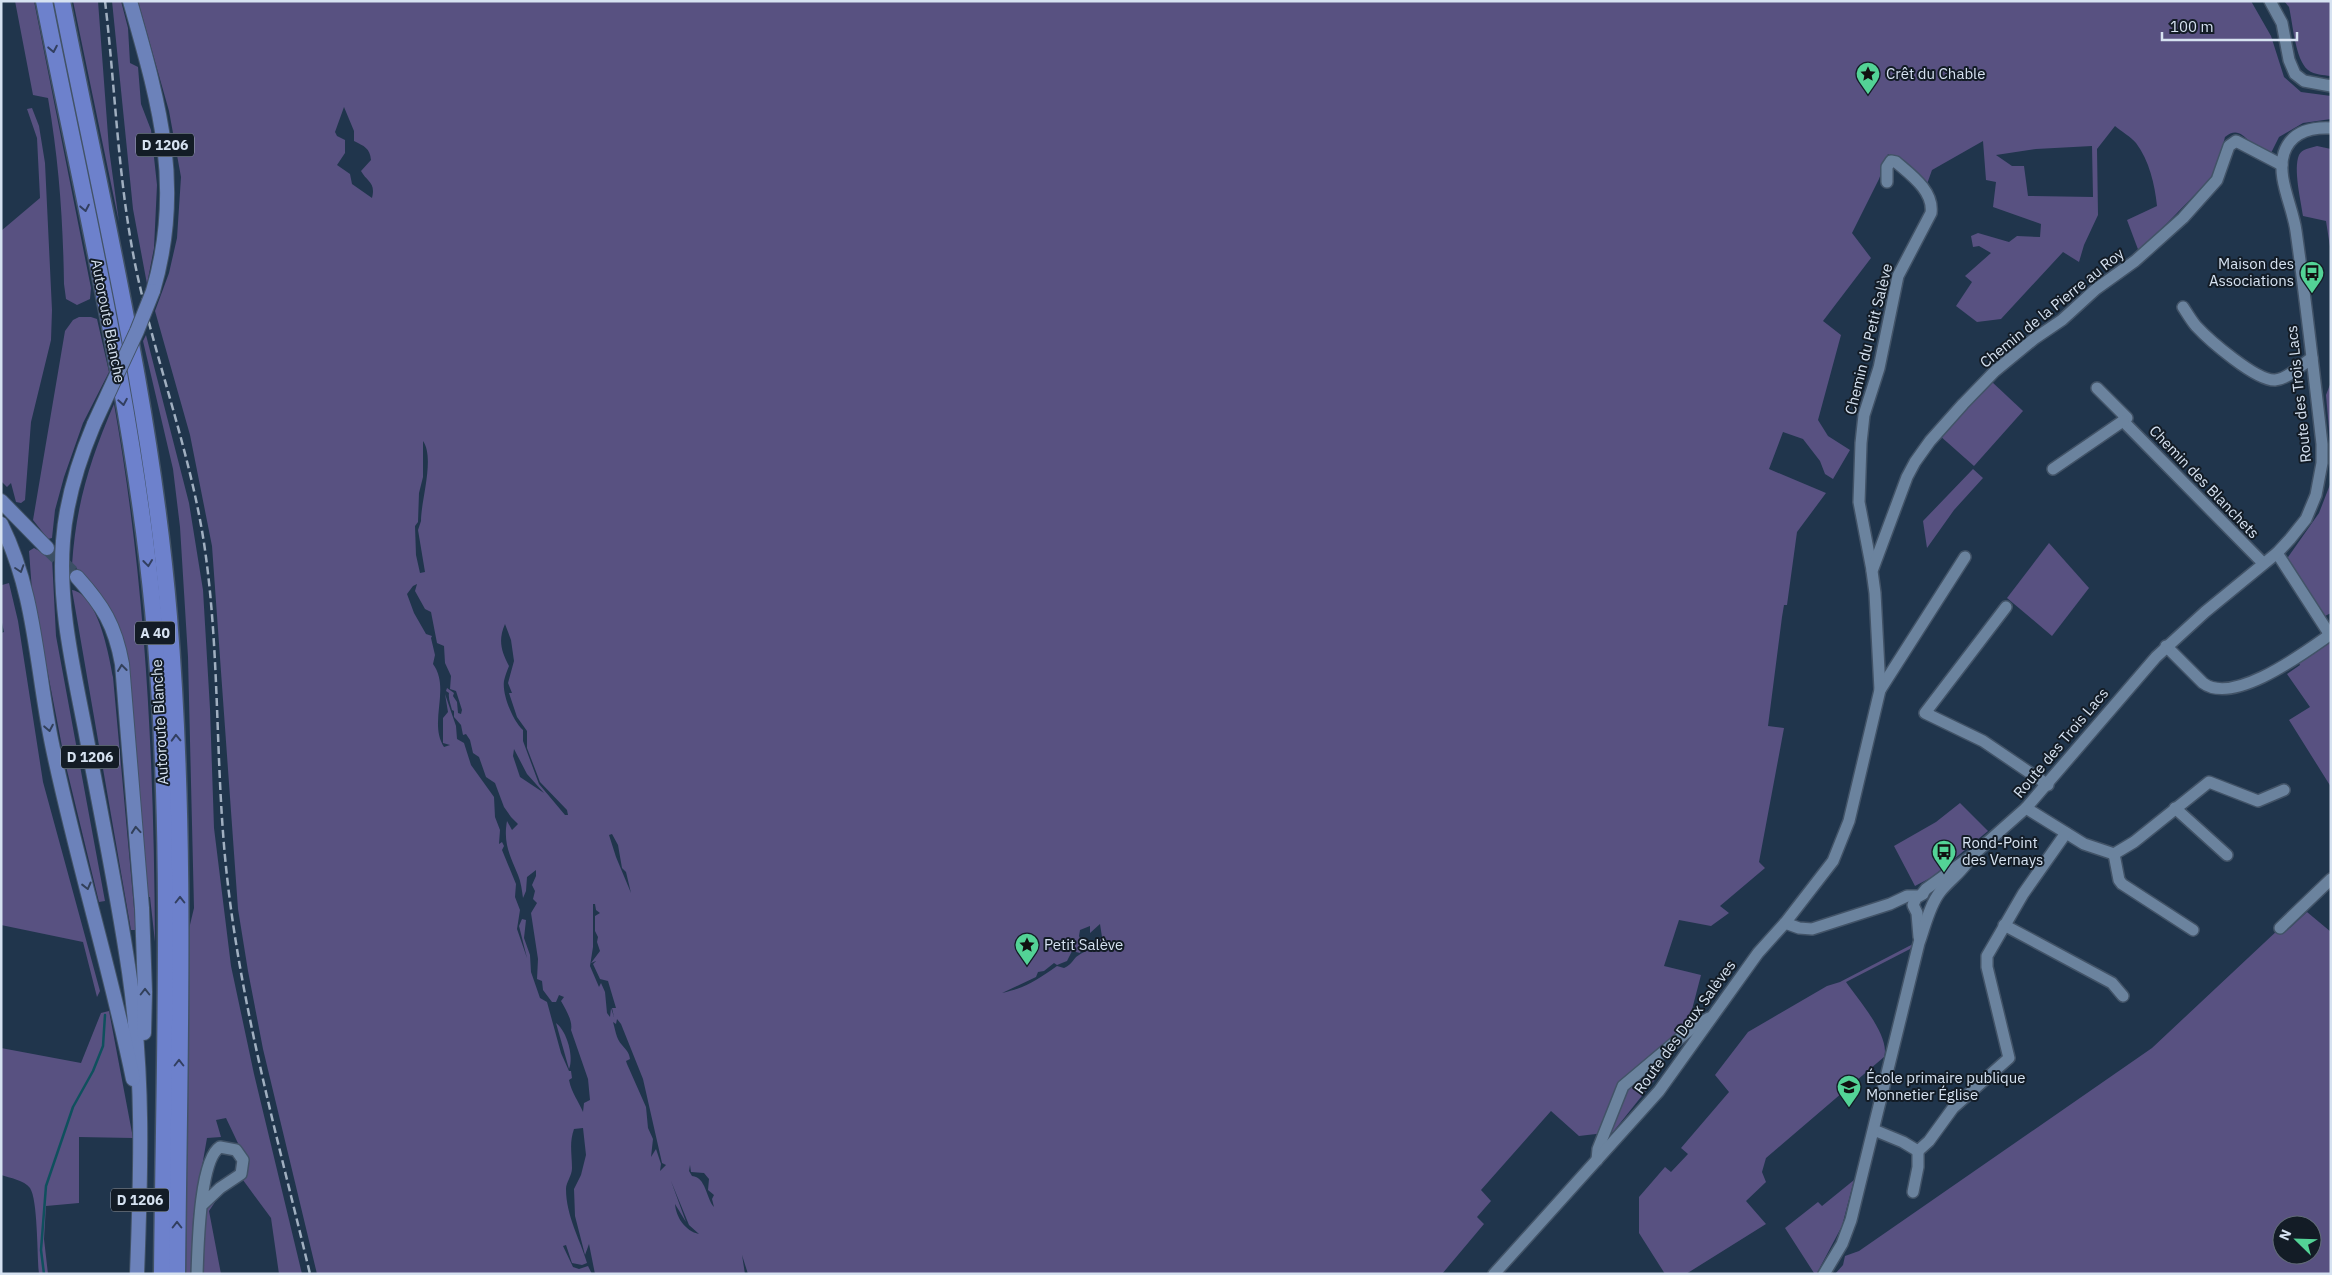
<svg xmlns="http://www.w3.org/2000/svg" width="2332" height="1275" font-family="'IBM Plex Sans',sans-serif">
	<rect width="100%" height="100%" fill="#20354c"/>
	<g fill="#585181" fill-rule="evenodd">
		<path d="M15,1H34L91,288L90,299L77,305L66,299L64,284C63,219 59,162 48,98L33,95Z"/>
		<polygon points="73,1 98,1 109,149 119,222"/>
		<polygon points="112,1 121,1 128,28 130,63 138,67 141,104 151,130 157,185 154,248 147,284 133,209"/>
		<path d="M138,1H2251L2271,36L2284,77L2301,92L2331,96V119L2303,123L2279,137L2271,153C2268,153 2265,153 2263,152C2250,148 2242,122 2225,137L2215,174L2139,252L2127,220L2157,206C2155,185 2149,160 2136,143C2131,137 2121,131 2115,126L2097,149L2098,215L2084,245L2079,262L2063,252L2001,319L1977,322L1956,306L1972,282L1965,276L1991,253L1979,246L1973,247L1971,236L1978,233L2009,242L2017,236L2040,237L2041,224L1993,207L1996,182L1986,180L1983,141L1932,170L1927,184L1888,154L1879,179L1852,233L1871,258L1823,321L1841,335L1818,420L1828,436L1850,450L1833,479L1825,474L1820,461L1803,439L1783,432L1769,469L1826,493L1797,532L1787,605H1784L1782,617L1768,726L1784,728L1759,862L1765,868L1720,906L1729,913L1711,926L1679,920L1664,966L1701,975L1688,1025L1652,1056L1657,1077L1613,1132L1579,1136L1551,1111L1481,1190L1491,1201L1477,1217L1484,1224L1442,1274H748L742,1255L745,1274H595L589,1244L585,1255L575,1216L574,1189L581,1175L586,1155L583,1128L574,1129C569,1143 572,1154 572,1168C572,1176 566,1182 566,1189C566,1216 580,1239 587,1263L582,1265L572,1263L566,1245L563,1246L573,1267L579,1269L588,1266L592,1274H317L263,1049L248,971L238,909L212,546L190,435L155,311L169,273L177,238L181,177L169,111ZM344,107L354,131V141C364,146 370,148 371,160L361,171C367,182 376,182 372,198L352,184L350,174L337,165L345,153V140L337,136L335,132ZM2092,146L2093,197L2028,196L2024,166H2012L1996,155L2036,149ZM423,441C435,458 421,500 421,521L418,530L425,572L420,573L416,555L415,526L418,522L419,493L423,477ZM417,584L415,591L425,609L431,612L437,643L444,646L445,663L451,676L450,689L456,691L462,710L461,714L458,713L457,702L453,696L454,693L447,688L446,691L449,693C448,699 451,705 452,710L454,711V717L461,725L463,735L466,734L470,740L473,753L479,757L486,777L495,783L504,807L511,817L518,824L512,830L507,821C503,844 510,855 518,875C521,882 522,891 523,898L526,891L527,877L536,870V876L532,885L535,891L533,899L537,903L531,913L538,959L537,979L542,981L543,990L552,1002H556L559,995L564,997L561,1001C566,1010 573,1021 571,1030L588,1079L590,1100L584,1103L583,1112C578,1100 572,1094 569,1080L572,1078L571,1071H569L561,1053L547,1002L540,998L531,972L530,955L524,938L526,920L522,919L519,926L527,958L517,929L520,910L515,897L516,884L502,850L504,846L502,842L499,844L500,830L495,817L494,797L471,765L464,743L457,739L456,726L445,694L448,712L443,718V743L450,745L444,747C428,722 451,689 433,664L435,655L431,638L432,636L426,634L414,613L407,594L413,586ZM505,624L511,640L514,661L508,683L512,693H509L517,717L527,731V748L540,782L567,810L568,815H565L539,784L523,741V730C513,721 502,695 504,681C505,676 507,671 509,666C501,651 498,640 505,624ZM514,749L527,774L544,793L520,777L513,756ZM612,834L618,845L622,868L626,872L631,893L616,857L609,835ZM593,904H595L596,910L600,913L595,916V931L598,937L597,942L600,951L591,963L596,961L593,964L600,979L608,981L616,1008H612L614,1017L611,1008L610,1017L607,1013L605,992L601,983L599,987L590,966L593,947ZM1100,924L1102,937C1092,949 1092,947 1079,955C1073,958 1073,964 1064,968L1057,966C1037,980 1026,988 1002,993L1036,977L1038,972L1044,971L1054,963L1057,965L1067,961L1072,951L1080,953L1083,946L1079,936L1080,930L1090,926V933ZM617,1019L621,1024L643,1079L662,1163L666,1165L660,1171L661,1164L656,1149L651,1157L653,1139L648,1128L646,1107L627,1064L626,1061L630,1059C629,1052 626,1050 622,1045C616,1039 615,1028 613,1022L616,1024ZM690,1165L691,1172L704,1173L709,1179L708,1190L714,1195L712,1199L714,1207C706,1198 706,1177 692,1176L689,1171ZM671,1181L689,1225L699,1234C685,1231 676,1217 675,1204L686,1222Z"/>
		<path d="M2284,1H2331V76C2323,75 2315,75 2308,70C2295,59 2293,24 2289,7Z"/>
		<polygon points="32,108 39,126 45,163 52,310 51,340 31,422 25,500 21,503 16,502 11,483 7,487 1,481 1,231 40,198 37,138 27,109"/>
		<path d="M2317,146L2331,149V253L2326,221L2303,216C2301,201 2293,169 2299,155C2302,149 2310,148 2317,146Z"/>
		<polygon points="79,317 91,317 97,319 109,372 83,423 64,477 55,510 52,538 48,539 33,520 65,331 73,320"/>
		<polygon points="146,335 189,503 203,590 210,709 214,828 231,966 254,1074 302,1274 279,1274 271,1218 243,1180 245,1158 226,1118 216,1120 221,1137 207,1138 193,1218 192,1274 186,1274 189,929 194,908 188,657 180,527 173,469 143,341"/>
		<polygon points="1991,381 2023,411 1974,466 1939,435"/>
		<polygon points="2331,382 2331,451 2326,395"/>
		<path d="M114,404C146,582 154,762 155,942L150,897H146L127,659C120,624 103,586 72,565C76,504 90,460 114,404Z"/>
		<polygon points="1973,469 1983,478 1954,510 1927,548 1923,521"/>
		<polygon points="2331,482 2331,613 2323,617 2286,560 2319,513"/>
		<polygon points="2049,543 2089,588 2052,636 2007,598"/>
		<polygon points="34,548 52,558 56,636 105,901 99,902 65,762 32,591 29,551"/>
		<polygon points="1,580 2,585 9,583 18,621 43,782 100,991 97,997 83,942 1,925 1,633 4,632 1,618"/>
		<path d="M72,590C98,594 109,655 113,677L136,930H131Z"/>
		<polygon points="2331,640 2331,787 2289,720 2310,707 2287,674 2300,665 2298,661"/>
		<polygon points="1960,803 1988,831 1932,877 1915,886 1894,846 1936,822"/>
		<path d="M2307,912L2331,932V1274H1835L1843,1265L1845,1256L1859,1251L2152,1048L2280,928H2290ZM2282,1225H2312V1255H2282Z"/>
		<path d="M1913,944L1910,949L1846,982C1858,999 1891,1037 1884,1057L1766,1158L1762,1172L1766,1182L1746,1201L1766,1224L1686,1274H1665L1639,1233V1197L1665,1167L1671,1172L1688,1154L1681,1148L1729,1092L1715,1075L1748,1032L1827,986L1840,982Z"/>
		<path d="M109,1011L133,1138L79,1137V1203L46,1206L44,1239L48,1274H39C37,1256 38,1200 30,1188C24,1180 10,1178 1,1175V1048L81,1063L101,1013Z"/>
		<path d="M556,1023C567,1031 574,1057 569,1069Z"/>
		<polygon points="1854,1180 1842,1226 1817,1273 1814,1273 1785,1228 1818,1202 1822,1206"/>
		<polygon points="212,1199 215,1202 209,1211 221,1274 201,1274 206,1210"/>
	</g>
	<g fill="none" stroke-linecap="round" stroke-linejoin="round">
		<polyline stroke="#0f505d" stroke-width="2.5" points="44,1274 41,1250 46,1186 73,1107 93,1071 103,1046 105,1015"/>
		<polyline stroke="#3b4f65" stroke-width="14" stroke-dasharray="14 7" stroke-linecap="butt" points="47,548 77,577"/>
		<defs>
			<g id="minor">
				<polyline points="2270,1 2282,23 2289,60 2295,74 2304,81 2331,86"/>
				<path d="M2183,307C2187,313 2191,320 2196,326C2209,340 2256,381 2275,380C2288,379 2301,365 2312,358"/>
				<polyline points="2097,388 2127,418 2123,421 2263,563"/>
				<polyline points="2053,469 2123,421"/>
				<polyline points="2277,553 2330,635"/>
				<path d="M1872,570L1859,502L1861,443L1864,415L1879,368L1898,276L1931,213C1934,191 1911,175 1896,162L1891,161L1887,167V182"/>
				<polyline points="2006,607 1925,713 1983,741 2048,785"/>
				<path d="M2166,646L2203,683C2234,706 2305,652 2331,634"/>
				<polyline points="1880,690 1965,557"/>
				<polyline points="2026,808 2084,844 2114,854 2134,842 2209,782 2258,801 2284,790"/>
				<polyline points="2175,808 2227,855"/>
				<polyline points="2114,854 2119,880 2122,884 2193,930"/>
				<path d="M1922,894L1926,889L1973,855L2026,808L2156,657L2205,612L2277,553L2290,539L2306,519L2316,495L2322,463V444C2314,373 2306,302 2296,231C2293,207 2276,177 2284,153C2291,132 2311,127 2331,128"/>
				<polyline points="1785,923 1799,928 1812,929 1890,904 1907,896 1917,896"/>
				<polyline points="2004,925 2112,983 2123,996"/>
				<polyline points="2280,928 2331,879"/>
				<polyline points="1919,937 1917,913 1913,905 1916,898 1923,894"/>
				<polyline points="1874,1130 1903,1142 1918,1151 1929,1141 1953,1108 2009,1058 1987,967 1987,956 2023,894 2066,833"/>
				<polyline points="1597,1160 1598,1149 1623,1086 1692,1028 1709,1018"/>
				<polyline points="1913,1192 1918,1167 1918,1151"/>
				<path d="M197,1274C198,1249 199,1160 220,1147L236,1150L243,1160L241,1174L220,1188L202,1205"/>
				<polyline points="1494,1274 1659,1091 1758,953 1785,923 1833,861 1849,821 1880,690 1875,593 1872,571 1907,477 1915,462 1930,441 1963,404 1995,371 2034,339 2062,320 2096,289 2135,261 2183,218 2217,180 2229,146 2236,141 2282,165"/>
				<path d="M1824,1274L1842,1244L1851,1220L1919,943C1925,927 1929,906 1940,892C1948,882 1959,874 1967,863"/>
			</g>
			<g id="major">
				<path d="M130,1C159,103 184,186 153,291"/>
				<path d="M94,424C78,462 66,500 63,541C58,604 73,667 85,729C100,810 117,890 129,972C144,1075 141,1170 137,1274"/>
				<polyline points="1,501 47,548"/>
				<path d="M1,524C36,594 36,668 52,744C75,856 110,966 133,1079"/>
				<path d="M77,577C103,606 115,625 122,664L142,908L145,992L144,1033"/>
			</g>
			<g id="highway">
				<path d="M44,1C84,203 133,405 153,610C174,830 164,1053 162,1274"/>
				<path d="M62,1C102,205 152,409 169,617C187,835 179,1055 177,1274"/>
			</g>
		</defs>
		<use href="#minor" stroke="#425367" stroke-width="14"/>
		<use href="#major" stroke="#425367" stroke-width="16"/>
		<use href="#highway" stroke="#425367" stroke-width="19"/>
		<use href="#minor" stroke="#6b839e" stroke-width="11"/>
		<use href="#major" stroke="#6c82ba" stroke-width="14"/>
		<use href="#highway" stroke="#6d81cc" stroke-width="16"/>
		<path stroke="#a0afc0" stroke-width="2.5" stroke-dasharray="8 4" stroke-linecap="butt" d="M105,1C116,94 118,187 138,278C158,367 190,453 204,543C220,650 215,759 226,867C240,1005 278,1139 310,1274"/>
		<defs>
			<polyline id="major-bridge" points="94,424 137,331 153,291"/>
		</defs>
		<use href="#major-bridge" stroke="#425367" stroke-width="16" stroke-linecap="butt"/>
		<use href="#major-bridge" stroke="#6c82ba" stroke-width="14"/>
	</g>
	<defs><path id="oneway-chevron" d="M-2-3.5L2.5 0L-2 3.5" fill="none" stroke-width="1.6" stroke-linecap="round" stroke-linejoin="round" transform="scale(1.25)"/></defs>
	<g stroke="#323f60">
		<use href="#oneway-chevron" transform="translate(53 49) rotate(79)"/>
		<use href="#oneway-chevron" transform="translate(85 208) rotate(79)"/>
		<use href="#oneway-chevron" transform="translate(123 402) rotate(80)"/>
		<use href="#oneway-chevron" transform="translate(148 563) rotate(83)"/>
		<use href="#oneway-chevron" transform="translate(176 738) rotate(-92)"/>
		<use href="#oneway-chevron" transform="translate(180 900) rotate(-90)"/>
		<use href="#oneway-chevron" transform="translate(179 1063) rotate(-90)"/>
		<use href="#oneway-chevron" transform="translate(177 1225) rotate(-90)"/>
	</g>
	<g stroke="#32405a">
		<use href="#oneway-chevron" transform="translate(20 569) rotate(72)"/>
		<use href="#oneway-chevron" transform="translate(122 668) rotate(-97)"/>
		<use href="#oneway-chevron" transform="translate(49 728) rotate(79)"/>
		<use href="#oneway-chevron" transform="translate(136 830) rotate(-95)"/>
		<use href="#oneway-chevron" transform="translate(87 886) rotate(76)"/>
		<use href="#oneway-chevron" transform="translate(145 992) rotate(-90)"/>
	</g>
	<defs>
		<symbol id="sight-pin" viewBox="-11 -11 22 30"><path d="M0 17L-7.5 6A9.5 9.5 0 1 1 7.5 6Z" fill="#53d396" stroke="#131c26"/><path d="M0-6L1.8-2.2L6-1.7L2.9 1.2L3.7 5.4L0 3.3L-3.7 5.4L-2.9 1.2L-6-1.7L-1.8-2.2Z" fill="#111"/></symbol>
		<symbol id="bus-pin" viewBox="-11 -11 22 30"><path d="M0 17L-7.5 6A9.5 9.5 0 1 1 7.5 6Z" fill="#53d396" stroke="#131c26"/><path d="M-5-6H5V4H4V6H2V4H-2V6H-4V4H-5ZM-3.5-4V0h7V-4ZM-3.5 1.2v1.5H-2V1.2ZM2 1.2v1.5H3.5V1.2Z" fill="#111"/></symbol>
		<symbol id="school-pin" viewBox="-11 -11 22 30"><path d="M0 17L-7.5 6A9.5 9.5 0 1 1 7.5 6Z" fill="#53d396" stroke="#131c26"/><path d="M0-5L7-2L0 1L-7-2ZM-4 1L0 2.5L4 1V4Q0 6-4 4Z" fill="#111"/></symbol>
	</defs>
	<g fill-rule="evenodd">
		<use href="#sight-pin" x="1854" y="60" width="28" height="38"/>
		<use href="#bus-pin" x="2298" y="259" width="28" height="38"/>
		<use href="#bus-pin" x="1930" y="838" width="28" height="38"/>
		<use href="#sight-pin" x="1013" y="931" width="28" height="38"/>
		<use href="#school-pin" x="1835" y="1073" width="28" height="38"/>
	</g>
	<g text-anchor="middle" stroke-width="4" stroke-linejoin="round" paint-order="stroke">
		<g fill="#131c26" stroke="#9ca7b4" stroke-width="1">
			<rect x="136" y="133.5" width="58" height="23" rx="4"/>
			<rect x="135" y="621.5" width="40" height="23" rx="4"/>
			<rect x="61" y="745.5" width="58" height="23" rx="4"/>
			<rect x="111" y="1188.5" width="58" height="23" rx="4"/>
		</g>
		<g font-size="14" font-weight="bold" fill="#d6e2f1">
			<text x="165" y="150">D 1206</text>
			<text x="155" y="638">A 40</text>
			<text x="90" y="762">D 1206</text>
			<text x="140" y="1205">D 1206</text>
		</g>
		<g font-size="15" fill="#d6e2f1" stroke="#131c26" text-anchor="start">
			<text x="1886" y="79">Crêt du Chable</text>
			<text x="2294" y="269" text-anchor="end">Maison des<tspan x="2294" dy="17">Associations</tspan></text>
			<text x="1962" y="848">Rond-Point<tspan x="1962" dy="17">des Vernays</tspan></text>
			<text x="1044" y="950">Petit Salève</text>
			<text x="1866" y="1083">École primaire publique<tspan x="1866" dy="17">Monnetier Église</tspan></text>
		</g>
		<g font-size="15" fill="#d6e2f1" stroke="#131c26">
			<text transform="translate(2052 308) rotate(-39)" y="5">Chemin de la Pierre au Roy</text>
			<text transform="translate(108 321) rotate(79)" y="5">Autoroute Blanche</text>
			<text transform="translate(1869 339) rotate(-76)" y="5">Chemin du Petit Salève</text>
			<text transform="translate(2299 394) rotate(-96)" y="5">Route des Trois Lacs</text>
			<text transform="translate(2204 482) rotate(46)" y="5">Chemin des Blanchets</text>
			<text transform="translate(160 722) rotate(-93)" y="5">Autoroute Blanche</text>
			<text transform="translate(2061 743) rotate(-50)" y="5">Route des Trois Lacs</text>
			<text transform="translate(1685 1027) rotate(-54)" y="5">Route des Deux Salèves</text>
		</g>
	</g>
	<rect width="2332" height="1275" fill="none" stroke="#d6e2f1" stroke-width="5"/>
	<g transform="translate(2297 1240) rotate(293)"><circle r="24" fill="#131c26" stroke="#616b77"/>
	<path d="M0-4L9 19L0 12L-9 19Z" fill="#53d396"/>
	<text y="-8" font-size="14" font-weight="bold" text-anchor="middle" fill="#d6e2f1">N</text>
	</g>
	<path d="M2162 32v8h135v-8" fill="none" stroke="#d6e2f1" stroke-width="2.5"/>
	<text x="2170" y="32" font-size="15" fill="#d6e2f1" stroke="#131c26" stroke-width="4" paint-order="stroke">100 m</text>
</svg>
